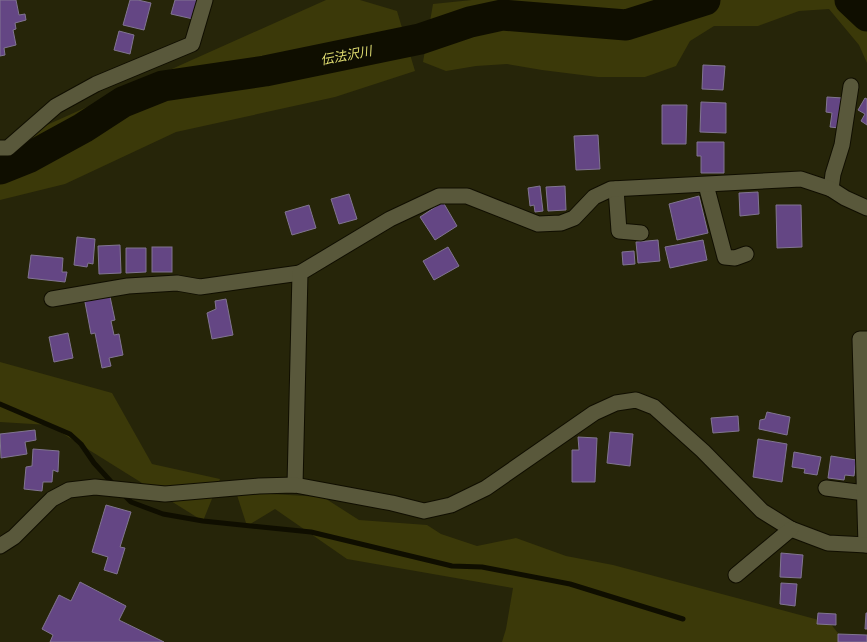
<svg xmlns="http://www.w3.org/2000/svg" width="867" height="642" font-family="Ubuntu,'Noto Sans JP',sans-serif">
	<rect width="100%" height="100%" fill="#262509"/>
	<g fill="#3b3909">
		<polygon points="326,0 360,0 397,11 415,71 335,97 176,132 65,184 0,200 0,146"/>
		<polygon points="472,0 867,0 867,63 859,45 829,9 799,11 758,26 714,26 690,41 676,66 645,77 598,77 542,70 507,64 476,66 446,71 423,62 433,4"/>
		<polygon points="0,362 112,393 152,464 220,479 203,521 49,425 0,422"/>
		<polygon points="236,492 323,497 359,520 427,525 441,534 477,546 516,538 566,556 613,565 830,623 845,642 502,642 506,629 513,588 347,559 275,509 247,526"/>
	</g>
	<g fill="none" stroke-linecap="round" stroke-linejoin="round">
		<g stroke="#0f0e00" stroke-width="5">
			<polyline points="0,404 70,434 81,444 94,463 115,486"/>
			<polyline points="122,493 131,502 163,514 203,521 311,532 452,566 482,567 570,584 683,619"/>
		</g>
		<g stroke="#0f0e00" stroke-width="31">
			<polyline points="850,0 867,16"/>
			<polyline points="0,169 30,157 83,128 123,102 163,86 265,71 420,39 470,22 502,15 626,25 705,0"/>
		</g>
	</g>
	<g fill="#644684" stroke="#817591">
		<polygon points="0,0 16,0 19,15 25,14 26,20 15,23 16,29 13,30 16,45 4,48 5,55 0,56"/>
		<polygon points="130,0 138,0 151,3 144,30 123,25"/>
		<polygon points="175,0 197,0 193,19 171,14"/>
		<polygon points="119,31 134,35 130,54 114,50"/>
		<polygon points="703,65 725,66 723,90 702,89"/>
		<polygon points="827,97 843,98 839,128 830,127 832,113 826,112"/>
		<polygon points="865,98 867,99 867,125 861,121 865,114 858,110"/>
		<polygon points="701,102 726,103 726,133 700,132"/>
		<polygon points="662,105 687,105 686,144 662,144"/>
		<polygon points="598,135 600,169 576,170 574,136"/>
		<polygon points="697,142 724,142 724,173 701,173 701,156 697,156"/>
		<polygon points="540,186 543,211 535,212 534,205 530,206 528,188"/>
		<polygon points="565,186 566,210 548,211 546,187"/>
		<polygon points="758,192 759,214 740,216 739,193"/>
		<polygon points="349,194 357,219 339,224 331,199"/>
		<polygon points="699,196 708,233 677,240 669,204"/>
		<polygon points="443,202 457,226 435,240 420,217"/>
		<polygon points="309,205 316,228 292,235 285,212"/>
		<polygon points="776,205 801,205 802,247 777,248"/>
		<polygon points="77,237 95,239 93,264 88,263 87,267 74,265"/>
		<polygon points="658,240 660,261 638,263 636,242"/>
		<polygon points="703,240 707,260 670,268 665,247"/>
		<polygon points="120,245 121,273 99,274 98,246"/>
		<rect x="152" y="247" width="20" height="25"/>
		<polygon points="448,247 459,266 434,280 423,261"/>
		<polygon points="126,248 146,248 146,272 126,273"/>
		<polygon points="634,251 635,264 623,265 622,252"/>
		<polygon points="31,255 63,258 62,272 67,272 65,282 28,278"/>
		<polygon points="109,292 115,320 111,321 114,335 119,334 123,355 109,358 111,366 102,368 95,333 91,334 84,297"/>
		<polygon points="226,299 233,335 212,339 207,313 216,309 215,301"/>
		<polygon points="68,333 73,358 54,362 49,337"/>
		<polygon points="767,412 790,417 787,435 759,429 760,420 765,419"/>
		<polygon points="738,416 739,431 713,433 711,418"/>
		<polygon points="35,430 36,440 25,442 27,454 1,458 0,434"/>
		<polygon points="610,432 633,434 630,466 607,463"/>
		<polygon points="578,437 597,438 595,482 572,482 572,450 579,450"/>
		<polygon points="758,439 787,444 782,482 753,477"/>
		<polygon points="33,449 59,451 58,472 53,470 52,482 43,482 42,491 24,489 26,467 32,466"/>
		<polygon points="794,452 821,457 817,475 804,473 805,469 792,467"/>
		<polygon points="831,456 856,460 854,476 845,475 844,480 828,478"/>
		<polygon points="106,505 131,512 120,547 125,548 117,574 104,570 108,557 92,552"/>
		<polygon points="781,553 803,555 801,578 780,577"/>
		<polygon points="80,582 126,606 119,620 164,642 50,642 53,635 42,629 59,595 71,601"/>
		<polygon points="781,583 797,584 795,606 780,604"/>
		<polygon points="818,613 836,614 836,625 817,624"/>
		<polygon points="866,613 867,613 867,629 865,629"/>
		<polygon points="838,634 867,635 867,642 838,642"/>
	</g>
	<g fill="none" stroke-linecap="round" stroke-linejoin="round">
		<defs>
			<g id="street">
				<polyline points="0,148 8,148 56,106 96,84 192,44 205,0"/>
				<polyline points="706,185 725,257 735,258 746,254"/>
				<polyline points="616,189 619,231 641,233"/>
				<polyline points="831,189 833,174 842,145 851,86"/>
				<polyline points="52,299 128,286 177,283 200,287 300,273"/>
				<polyline points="295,485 300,273 390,219 439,196 467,196 538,224 561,223 574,218 594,197 611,189 801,179 831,189 845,198 867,208"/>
				<polyline points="826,488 865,493"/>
				<polyline points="866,545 860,339 867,339"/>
				<polyline points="0,546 14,537 52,499 69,490 95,487 165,494 259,486 295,485 392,503 424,511 451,505 486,488 594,413 616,403 636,400 654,407 703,451 762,511 791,529 828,543 867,545"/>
				<polyline points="736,575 791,529"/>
			</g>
		</defs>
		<use href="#street" stroke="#100e00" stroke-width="17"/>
		<use href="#street" stroke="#59583b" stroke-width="15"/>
	</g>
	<g text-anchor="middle" stroke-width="3" stroke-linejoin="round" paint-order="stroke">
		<g font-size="13" font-style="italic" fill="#e1dd6f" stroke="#0e0e04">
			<text transform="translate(346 55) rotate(-11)" y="5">伝法沢川</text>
		</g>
	</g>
</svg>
